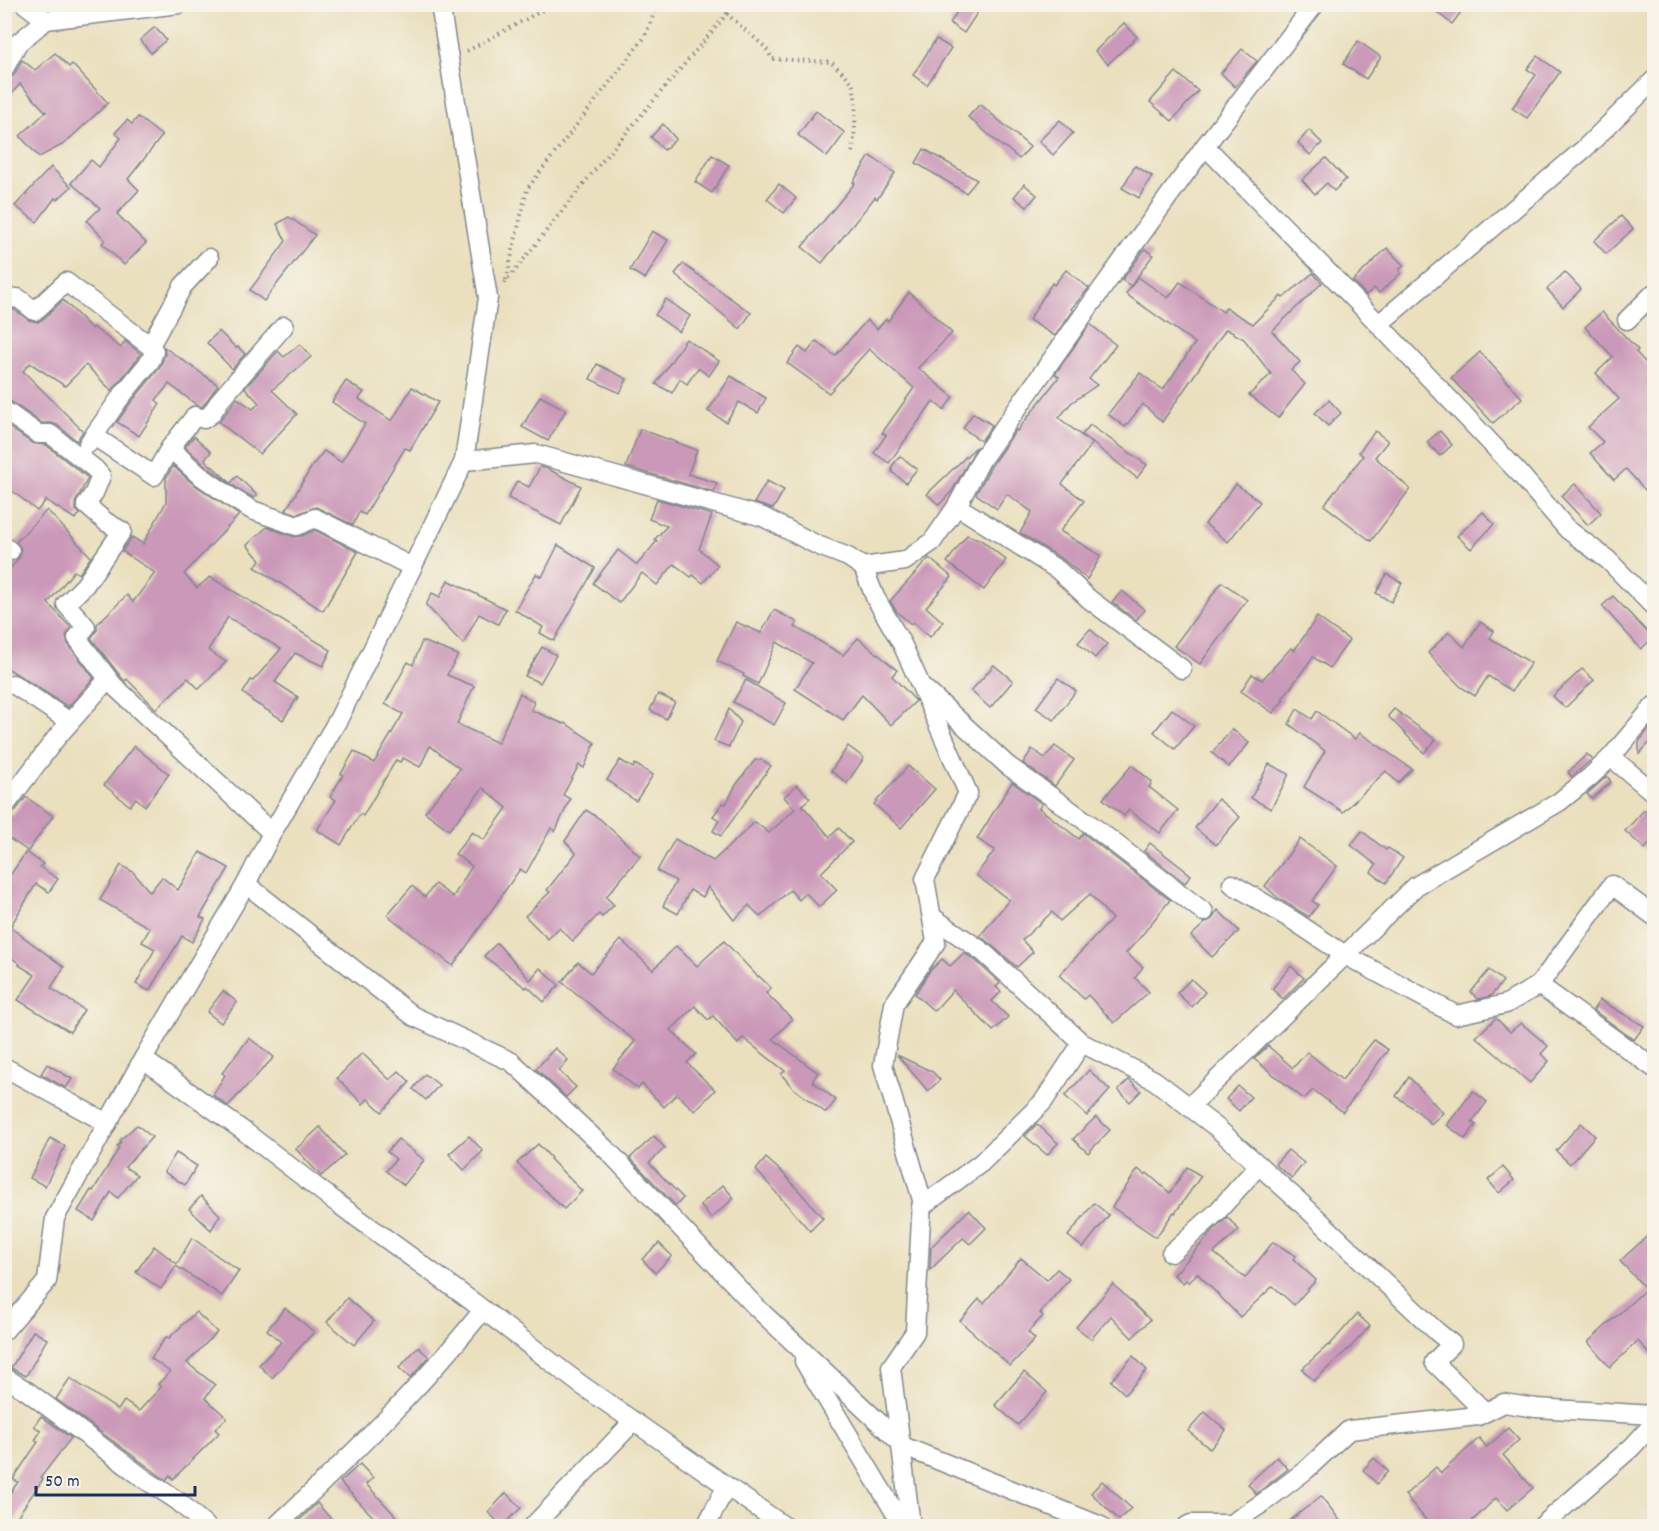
<svg xmlns="http://www.w3.org/2000/svg" width="1659" height="1531" font-family="Dekko,sans-serif">
	<rect width="100%" height="100%" fill="#f7f3e8"/>
	<filter id="ink" filterUnits="userSpaceOnUse"><feTurbulence type="fractalNoise" baseFrequency=".0167" numOctaves="2"/><feDisplacementMap in="SourceGraphic" scale="12" xChannelSelector="R" yChannelSelector="G"/><feConvolveMatrix kernelMatrix="1 2 1 2 8 2 1 2 1" color-interpolation-filters="sRGB"/></filter>
	<filter id="wash" filterUnits="userSpaceOnUse"><feTurbulence type="fractalNoise" baseFrequency=".008" numOctaves="4" result="noise"/><feDisplacementMap in="SourceGraphic" scale="24" xChannelSelector="R" yChannelSelector="G"/><feGaussianBlur stdDeviation="1.35" result="paint"/><feColorMatrix in="noise" values="0 0 0 0 0 0 0 0 0 0 0 0 0 0 0 0 0 1.4 0 .05"/><feComposite in="paint" operator="in"/></filter>
	<g filter="url(#wash)">
		<rect width="100%" height="100%" fill="#eae0be"/>
		<g id="blocks">
			<g fill="#ca98b8">
				<polygon points="962,4 983,4 964,33 950,23"/>
				<polygon points="1426,4 1467,4 1452,24"/>
				<polygon points="1124,23 1137,37 1108,64 1095,51"/>
				<polygon points="155,27 166,40 151,53 140,40"/>
				<polygon points="936,39 951,48 927,85 913,75"/>
				<polygon points="1358,41 1381,57 1366,79 1343,64"/>
				<polygon points="1242,49 1257,61 1235,87 1221,73"/>
				<polygon points="55,53 69,67 72,64 108,103 64,144 39,157 20,136 46,112 20,84 4,103 4,80 9,79 14,75 22,60 35,70"/>
				<polygon points="1537,56 1560,72 1527,118 1512,108 1536,75 1527,69"/>
				<polygon points="1176,72 1198,91 1172,121 1150,102"/>
				<polygon points="980,104 1030,147 1019,159 1004,146 1003,147 968,117"/>
				<polygon points="816,111 845,133 827,157 798,135"/>
				<polygon points="138,117 162,136 128,179 139,190 117,214 146,243 124,265 102,243 105,240 87,221 100,208 71,183 91,160 99,167 121,138 115,133 127,120 132,124"/>
				<polygon points="1060,120 1073,133 1053,155 1039,141"/>
				<polygon points="663,124 676,139 664,150 651,137"/>
				<polygon points="1309,130 1322,143 1310,155 1298,143"/>
				<polygon points="924,149 977,180 966,193 916,163"/>
				<polygon points="712,155 729,165 712,193 695,182"/>
				<polygon points="870,156 895,173 877,199 875,197 822,263 802,247 855,183 853,182"/>
				<polygon points="1326,158 1346,179 1334,191 1327,183 1315,194 1302,180"/>
				<polygon points="1135,166 1152,176 1139,198 1122,188"/>
				<polygon points="51,167 71,187 57,200 55,198 37,222 15,206"/>
				<polygon points="779,184 796,198 784,213 767,199"/>
				<polygon points="1024,184 1037,195 1027,207 1014,197"/>
				<polygon points="1621,216 1633,229 1606,254 1594,241"/>
				<polygon points="289,217 315,235 264,301 250,290 286,241 277,224"/>
				<polygon points="652,231 668,240 645,279 630,270"/>
				<polygon points="1387,248 1404,266 1399,270 1401,273 1379,293 1374,288 1366,295 1353,281"/>
				<polygon points="1145,249 1153,255 1131,286 1122,280"/>
				<polygon points="683,264 751,313 740,329 675,274"/>
				<polygon points="1066,270 1089,288 1071,309 1073,310 1055,336 1029,320 1052,283 1054,285"/>
				<polygon points="1565,272 1581,289 1563,307 1547,289"/>
				<polygon points="1313,273 1322,283 1272,331 1300,362 1291,370 1305,384 1278,418 1249,395 1271,374 1244,339 1226,329 1162,422 1143,404 1125,427 1108,414 1140,373 1163,390 1195,343 1126,294 1138,277 1168,298 1180,282 1223,312 1226,308 1253,324 1281,296 1283,298"/>
				<polygon points="909,292 952,333 918,368 953,397 944,410 933,401 889,463 874,453 886,435 882,433 914,388 869,349 829,393 787,363 799,347 807,353 816,341 835,356 867,320 877,329 886,319 888,321"/>
				<polygon points="666,299 690,316 679,332 655,315"/>
				<polygon points="63,300 92,329 93,327 121,348 125,341 141,354 112,391 86,365 65,386 30,363 23,371 83,431 77,441 57,425 50,423 42,423 10,401 4,399 4,310 15,310 29,320 38,322 43,319"/>
				<polygon points="1602,312 1638,350 1636,352 1654,372 1654,482 1645,490 1626,469 1614,480 1590,453 1603,442 1588,427 1619,399 1596,373 1613,357 1585,327"/>
				<polygon points="1090,324 1116,345 1089,379 1097,385 1071,403 1059,418 1092,444 1062,484 1084,501 1060,531 1101,556 1087,579 1064,560 1020,533 1032,512 1007,494 997,509 976,494 991,466 1016,430 1017,431 1059,377 1055,374"/>
				<polygon points="219,331 236,348 238,347 245,354 232,369 207,343"/>
				<polygon points="686,339 719,361 709,376 698,368 687,384 680,379 672,393 656,384"/>
				<polygon points="300,344 311,357 272,390 297,414 260,454 219,422 237,398 253,409 259,403 245,388 278,351 284,357"/>
				<polygon points="164,347 218,385 202,407 197,405 169,384 156,400 160,404 139,436 117,422 129,405 160,367 165,355"/>
				<polygon points="1480,352 1522,398 1493,423 1451,378"/>
				<polygon points="597,364 627,379 620,393 590,379"/>
				<polygon points="731,376 766,398 758,413 739,402 726,422 708,411"/>
				<polygon points="346,381 364,392 359,399 392,421 412,387 438,402 410,450 405,448 365,515 359,512 353,525 316,507 297,514 286,510 312,466 324,451 341,462 365,424 332,402"/>
				<polygon points="540,396 566,410 548,441 522,427"/>
				<polygon points="1329,400 1341,413 1328,426 1315,413"/>
				<polygon points="973,413 992,425 981,441 963,428"/>
				<polygon points="4,424 32,443 46,445 88,478 75,503 76,510 80,514 75,519 46,500 37,511 4,484"/>
				<polygon points="1090,425 1147,465 1137,478 1082,435"/>
				<polygon points="640,429 697,450 688,474 717,483 714,492 626,467"/>
				<polygon points="1375,431 1388,441 1375,457 1410,489 1371,541 1324,505 1363,456 1359,452"/>
				<polygon points="1440,431 1452,445 1440,456 1427,442"/>
				<polygon points="194,436 211,452 205,459 206,461 231,483 237,476 257,495 254,498 238,489 205,465 185,447"/>
				<polygon points="977,446 952,491 939,505 927,494"/>
				<polygon points="900,456 917,469 906,483 892,472 892,466"/>
				<polygon points="173,466 192,483 239,515 184,574 197,588 210,577 331,650 323,666 295,653 275,682 298,697 283,720 252,701 252,700 243,693 251,680 253,681 281,649 228,617 208,650 226,662 199,689 188,678 156,709 127,679 125,681 121,677 91,638 97,630 97,624 127,595 133,602 155,573 122,551 132,537 143,544 166,502 166,478"/>
				<polygon points="540,467 548,469 581,486 561,525 508,498 517,481 529,487"/>
				<polygon points="767,481 784,490 773,509 754,503"/>
				<polygon points="1236,484 1260,502 1228,542 1205,524"/>
				<polygon points="1575,484 1601,513 1588,525 1561,496"/>
				<polygon points="657,499 712,515 699,549 718,565 703,583 693,575 691,577 674,564 657,585 642,573 619,603 593,583 618,550 637,565 657,541 655,539 667,526 649,519"/>
				<polygon points="47,510 91,557 79,574 74,571 48,603 71,628 66,636 68,644 94,678 68,707 4,666 4,576 19,558 21,553 20,547 16,542"/>
				<polygon points="1483,512 1494,524 1471,549 1457,536"/>
				<polygon points="267,527 294,537 302,536 315,530 358,552 323,611 255,567 260,560 247,545"/>
				<polygon points="967,535 981,540 1006,560 984,590 947,562"/>
				<polygon points="558,545 595,568 554,641 540,633 543,627 515,610 536,574 542,577"/>
				<polygon points="929,558 952,577 926,607 943,622 930,637 913,622 911,624 897,612 890,601"/>
				<polygon points="1387,574 1402,583 1391,602 1376,593"/>
				<polygon points="448,580 506,609 498,624 479,614 463,644 426,605 432,593 440,597"/>
				<polygon points="1222,582 1247,600 1200,664 1174,646"/>
				<polygon points="1122,591 1145,610 1136,620 1112,602"/>
				<polygon points="1613,596 1653,638 1641,649 1602,606"/>
				<polygon points="774,610 797,622 795,627 843,655 858,638 897,670 892,676 916,701 891,725 862,695 843,720 795,689 812,663 777,642 758,684 743,676 744,674 717,661 736,622 761,633"/>
				<polygon points="1317,617 1349,640 1330,668 1313,657 1282,699 1284,700 1273,713 1241,691 1252,674 1262,680 1291,648 1294,651"/>
				<polygon points="1480,622 1494,631 1490,638 1531,663 1512,691 1488,676 1475,696 1461,687 1428,653 1449,632 1464,647"/>
				<polygon points="1090,629 1107,644 1095,658 1078,643"/>
				<polygon points="422,641 458,655 447,675 474,686 457,724 498,743 520,693 534,702 531,710 564,724 565,723 595,743 584,768 579,765 563,795 570,799 555,832 551,828 526,873 520,869 453,966 387,915 412,886 425,897 435,884 453,897 472,866 455,854 472,832 484,840 507,808 483,788 449,830 425,812 460,769 430,746 420,767 403,758 400,762 396,760 363,816 360,814 341,845 317,830 336,800 330,797 343,775 341,774 354,751 374,763 403,714 385,704 408,662 413,665"/>
				<polygon points="542,647 556,655 540,683 525,676"/>
				<polygon points="994,665 1013,681 990,708 971,691"/>
				<polygon points="1582,669 1594,680 1565,708 1553,696"/>
				<polygon points="1058,678 1076,691 1054,720 1036,708"/>
				<polygon points="746,680 786,703 774,725 733,702"/>
				<polygon points="658,694 675,702 666,719 650,710"/>
				<polygon points="729,709 741,722 729,747 714,741"/>
				<polygon points="1172,709 1194,726 1175,749 1154,732"/>
				<polygon points="1297,709 1312,719 1317,711 1355,739 1360,733 1412,769 1398,783 1386,771 1343,812 1304,787 1325,751 1289,724"/>
				<polygon points="1394,709 1436,740 1424,753 1388,716"/>
				<polygon points="1651,727 1654,731 1654,738 1639,754 1639,742"/>
				<polygon points="1232,729 1249,743 1229,767 1212,753"/>
				<polygon points="134,746 169,774 145,806 136,798 130,806 104,785"/>
				<polygon points="848,746 864,758 847,783 831,771"/>
				<polygon points="1055,746 1074,760 1055,786 1023,763 1032,749 1045,758"/>
				<polygon points="1587,754 1592,759 1572,777 1568,772"/>
				<polygon points="620,760 633,768 635,764 653,775 636,801 615,787 616,786 607,780"/>
				<polygon points="755,760 762,760 771,766 721,836 713,831 719,820 713,816 723,803 726,804 736,785"/>
				<polygon points="1269,764 1289,774 1271,809 1251,798"/>
				<polygon points="1132,765 1152,782 1149,787 1178,810 1160,833 1129,810 1124,816 1103,799"/>
				<polygon points="908,766 935,789 901,828 874,804"/>
				<polygon points="1607,776 1611,782 1592,799 1587,794"/>
				<polygon points="1012,782 1042,804 1039,808 1079,839 1083,833 1170,900 1138,940 1126,953 1143,967 1135,978 1149,992 1114,1023 1088,995 1084,999 1059,975 1112,919 1090,894 1060,921 1052,912 1022,940 1033,952 1017,967 989,943 980,936 1009,900 976,875 995,850 977,839"/>
				<polygon points="797,785 810,798 802,805 830,837 839,828 852,842 821,873 837,890 819,907 806,893 799,900 790,890 760,917 749,905 734,920 708,887 703,897 690,890 678,914 663,906 676,881 657,871 675,839 713,861 755,822 769,833 795,809 784,797"/>
				<polygon points="26,797 53,816 28,851 4,835 4,818 13,814"/>
				<polygon points="1218,799 1240,817 1216,845 1195,828"/>
				<polygon points="586,810 600,819 640,856 606,897 614,905 602,917 599,914 573,941 559,928 548,939 525,916 550,892 547,890 576,853 565,841"/>
				<polygon points="1644,810 1654,820 1654,838 1645,849 1625,831"/>
				<polygon points="1362,831 1386,850 1388,848 1403,858 1386,883 1371,872 1376,865 1351,845"/>
				<polygon points="1300,839 1337,866 1312,901 1318,905 1309,917 1278,898 1265,886"/>
				<polygon points="1150,843 1191,875 1185,883 1144,851"/>
				<polygon points="26,852 43,864 40,867 58,879 49,892 36,884 10,927 64,967 51,988 84,1010 70,1032 18,1000 35,975 19,965 20,964 4,952 4,875 9,877"/>
				<polygon points="200,852 229,868 200,917 205,919 192,942 182,936 149,991 136,984 155,949 142,942 150,928 100,900 121,865 133,872 150,892 162,877 178,890"/>
				<polygon points="1218,910 1239,931 1212,957 1191,936 1205,923 1212,919"/>
				<polygon points="621,940 653,970 676,946 697,966 724,941 758,977 759,976 771,988 766,993 792,1019 773,1039 818,1073 812,1081 836,1100 826,1113 793,1088 781,1074 785,1071 743,1038 738,1044 713,1016 708,1020 695,1006 671,1030 696,1054 687,1063 715,1090 695,1111 677,1094 664,1107 642,1084 638,1089 613,1069 635,1041 562,982 578,962 591,973"/>
				<polygon points="497,943 530,980 540,968 559,985 544,1002 527,986 526,988 484,956"/>
				<polygon points="964,953 975,960 1000,983 996,987 1001,992 992,1001 1008,1017 993,1031 953,990 934,1011 915,994 929,972 942,959 950,966"/>
				<polygon points="1291,966 1304,978 1283,999 1272,989"/>
				<polygon points="1489,970 1503,981 1491,996 1478,999 1471,992"/>
				<polygon points="1191,979 1205,992 1192,1007 1177,993"/>
				<polygon points="223,991 237,1002 221,1023 207,1012"/>
				<polygon points="1600,1000 1644,1026 1634,1040 1593,1010"/>
				<polygon points="1496,1018 1510,1032 1521,1023 1548,1046 1541,1054 1549,1061 1530,1083 1476,1037"/>
				<polygon points="249,1038 274,1057 228,1106 213,1095 225,1075 222,1073"/>
				<polygon points="1374,1040 1388,1050 1359,1088 1360,1089 1343,1112 1313,1090 1304,1099 1254,1059 1268,1046 1293,1068 1307,1052 1342,1080"/>
				<polygon points="555,1048 568,1060 559,1071 576,1087 566,1097 536,1069"/>
				<polygon points="362,1053 390,1080 399,1071 410,1082 382,1112 368,1099 363,1104 337,1078"/>
				<polygon points="897,1055 933,1072 940,1080 928,1091"/>
				<polygon points="47,1064 72,1079 66,1088 41,1074"/>
				<polygon points="1089,1070 1110,1090 1087,1116 1065,1096"/>
				<polygon points="425,1074 439,1085 426,1100 413,1089"/>
				<polygon points="1409,1077 1443,1113 1431,1124 1421,1114 1396,1096"/>
				<polygon points="1129,1080 1141,1091 1130,1102 1118,1090"/>
				<polygon points="1238,1086 1251,1097 1239,1111 1226,1099"/>
				<polygon points="1473,1091 1487,1102 1472,1122 1476,1125 1465,1139 1447,1125"/>
				<polygon points="1096,1117 1110,1130 1088,1153 1073,1139"/>
				<polygon points="1581,1123 1595,1136 1570,1164 1556,1151"/>
				<polygon points="1037,1124 1058,1143 1047,1155 1025,1136"/>
				<polygon points="137,1125 152,1137 125,1167 137,1175 118,1198 111,1192 94,1221 78,1211 91,1190 93,1191 119,1148 117,1147 121,1142 120,1140"/>
				<polygon points="320,1127 345,1155 321,1176 296,1149"/>
				<polygon points="469,1136 483,1151 464,1170 449,1154"/>
				<polygon points="654,1136 665,1148 649,1163 683,1198 676,1206 630,1158"/>
				<polygon points="50,1138 65,1146 45,1186 30,1178"/>
				<polygon points="398,1139 424,1160 404,1185 386,1171 396,1159 387,1152"/>
				<polygon points="538,1144 551,1158 550,1159 582,1191 564,1209 517,1163"/>
				<polygon points="1288,1150 1304,1163 1292,1178 1275,1164"/>
				<polygon points="176,1153 197,1166 185,1185 164,1172"/>
				<polygon points="766,1158 783,1173 823,1218 810,1231 756,1170"/>
				<polygon points="1187,1167 1201,1176 1175,1213 1174,1212 1156,1237 1112,1207 1138,1169 1145,1175 1147,1173 1170,1193"/>
				<polygon points="1503,1167 1514,1180 1499,1193 1488,1180"/>
				<polygon points="723,1185 734,1198 711,1218 700,1205"/>
				<polygon points="201,1196 220,1215 211,1230 189,1209"/>
				<polygon points="1094,1203 1109,1215 1083,1248 1068,1236"/>
				<polygon points="969,1210 986,1228 970,1244 963,1238 930,1270 931,1247"/>
				<polygon points="1227,1217 1239,1230 1214,1253 1245,1278 1273,1242 1296,1256 1293,1259 1316,1280 1294,1305 1273,1286 1240,1317 1197,1273 1189,1283 1186,1280 1183,1283 1174,1275 1209,1235"/>
				<polygon points="1654,1230 1654,1359 1638,1341 1610,1367 1588,1342 1646,1289 1620,1261"/>
				<polygon points="192,1238 239,1271 222,1296 176,1266 161,1289 136,1272 154,1246 177,1264"/>
				<polygon points="659,1243 672,1256 655,1273 642,1259"/>
				<polygon points="1021,1258 1047,1280 1057,1269 1069,1279 1040,1313 1043,1316 1028,1332 1035,1339 1010,1366 960,1321 979,1299 984,1303"/>
				<polygon points="1113,1284 1150,1320 1132,1338 1111,1316 1091,1339 1076,1327"/>
				<polygon points="347,1298 374,1321 354,1345 327,1322"/>
				<polygon points="285,1308 314,1332 272,1378 259,1365 281,1342 267,1330"/>
				<polygon points="196,1312 217,1332 187,1363 215,1385 205,1398 227,1418 215,1429 219,1433 173,1479 170,1475 166,1480 56,1399 70,1378 118,1410 124,1401 139,1411 161,1387 158,1384 170,1372 151,1358 166,1337 169,1338"/>
				<polygon points="1357,1314 1370,1326 1348,1350 1348,1349 1314,1381 1302,1369 1328,1345 1329,1346"/>
				<polygon points="33,1331 47,1339 26,1376 11,1368"/>
				<polygon points="418,1347 429,1357 410,1378 399,1368"/>
				<polygon points="1133,1356 1147,1370 1125,1394 1111,1381"/>
				<polygon points="1024,1372 1047,1392 1018,1425 995,1405"/>
				<polygon points="1205,1412 1226,1430 1210,1449 1188,1431"/>
				<polygon points="41,1416 71,1438 41,1477 43,1479 10,1527 4,1527 4,1502 18,1482 13,1479 38,1442 35,1440 41,1431 34,1426"/>
				<polygon points="1508,1428 1519,1440 1503,1455 1533,1488 1507,1510 1496,1498 1466,1527 1432,1527 1405,1495 1436,1467 1441,1473 1479,1438 1487,1447"/>
				<polygon points="1277,1457 1288,1469 1256,1494 1248,1484"/>
				<polygon points="1374,1458 1388,1471 1377,1484 1363,1470"/>
				<polygon points="360,1464 373,1478 366,1484 406,1527 383,1527 340,1482"/>
				<polygon points="1102,1481 1131,1508 1119,1520 1091,1493"/>
				<polygon points="506,1493 521,1508 502,1526 488,1512"/>
				<polygon points="1321,1496 1345,1527 1282,1527"/>
				<polygon points="317,1503 338,1527 292,1527 311,1509"/>
			</g>
		</g>
	</g>
	<g filter="url(#ink)">
		<use href="#blocks" fill-opacity="0" stroke="#82888e" stroke-width="1.5"/>
		<g fill="none" stroke-linecap="round" stroke-linejoin="round">
			<defs>
				<g id="minor">
					<polyline points="25,4 46,20 179,4"/>
					<polyline points="4,69 18,43 46,20"/>
					<polyline points="1205,146 1369,314 1520,474 1567,529 1608,560 1654,607"/>
					<polyline points="4,299 18,298 35,311 66,282 150,346 183,286 209,258"/>
					<polyline points="1627,320 1654,293"/>
					<polyline points="1379,324 1584,149 1654,80"/>
					<polyline points="4,410 38,434 50,434 95,469 101,476 94,493 86,505 106,522 122,531 85,585 66,604 86,627 77,638 113,685 272,833"/>
					<polyline points="94,436 154,476 170,448 198,474 232,498 252,510 297,526 315,518 412,567"/>
					<polyline points="88,444 120,398 151,360 154,351 150,346"/>
					<polyline points="170,448 195,416 204,419 211,414 221,399 284,326"/>
					<polyline points="464,461 536,454 763,517 817,545 848,557 863,567 875,597 902,644 921,686 968,793 925,879 936,942 894,1004 883,1065 922,1200 915,1332 891,1367 911,1526"/>
					<polyline points="957,506 1058,570 1089,599 1182,669"/>
					<polyline points="4,546 10,551"/>
					<polyline points="863,567 905,561 932,542 957,506 981,460 1091,304 1205,146 1315,4"/>
					<polyline points="13,684 70,722"/>
					<polyline points="927,691 1007,765 1091,825 1204,912"/>
					<polyline points="1611,757 1654,793"/>
					<polyline points="4,807 57,737 108,679"/>
					<polyline points="246,884 413,1016 512,1062 610,1153 756,1307 905,1447 1101,1526"/>
					<polyline points="1232,884 1294,921 1345,955 1456,1015 1506,1004 1539,985 1612,885 1654,916"/>
					<polyline points="1539,985 1654,1068"/>
					<polyline points="1082,1043 1154,1080 1216,1127 1302,1204 1436,1331 1452,1344 1434,1362 1485,1412"/>
					<polyline points="143,1059 245,1132 341,1206 473,1302 580,1384 784,1526"/>
					<polyline points="4,1067 107,1123"/>
					<polyline points="1189,1107 1416,886 1559,802 1590,777 1611,757 1654,706"/>
					<polyline points="921,1207 981,1163 1043,1102 1082,1043 982,951 932,917"/>
					<polyline points="1171,1253 1217,1212 1259,1165"/>
					<polyline points="4,1331 47,1281 55,1218 143,1059 246,884 272,833 339,718 464,461 488,298 440,4"/>
					<polyline points="804,1361 903,1526"/>
					<polyline points="4,1377 27,1391 146,1480 178,1501 206,1526"/>
					<path d="M276,1526C349,1458 421,1388 483,1310"/>
					<polyline points="533,1526 633,1422"/>
					<polyline points="706,1526 726,1487"/>
					<polyline points="1187,1526 1191,1524 1231,1524 1264,1502 1306,1470 1349,1430 1478,1416 1504,1403 1536,1408 1654,1415"/>
					<polyline points="1542,1526 1632,1447 1654,1423"/>
				</g>
			</defs>
			<use href="#minor" stroke="#82888e" stroke-width="21"/>
			<g stroke="#82888e" stroke-width="4" stroke-dasharray="1.5 4.5" stroke-linecap="butt">
				<polyline points="727,14 730,4"/>
				<polyline points="467,51 554,4"/>
				<polyline points="506,280 527,189 644,38 658,4"/>
				<path d="M505,283L593,172L727,14L766,48L772,59L831,62C837,68 848,76 852,83C859,101 854,137 852,156"/>
			</g>
			<use href="#minor" stroke="#fff" stroke-width="18"/>
		</g>
	</g>
	<rect width="1659" height="1531" fill="none" stroke="#f7f3e8" stroke-width="24"/>
	<path d="M36 1486v9h159v-9" fill="none" stroke="#1b2f5e" stroke-width="3"/>
	<text x="45" y="1486" font-size="18" fill="#1b2f5e" stroke="#f7f3e8" stroke-width="4.5" paint-order="stroke">50 m</text>
</svg>
